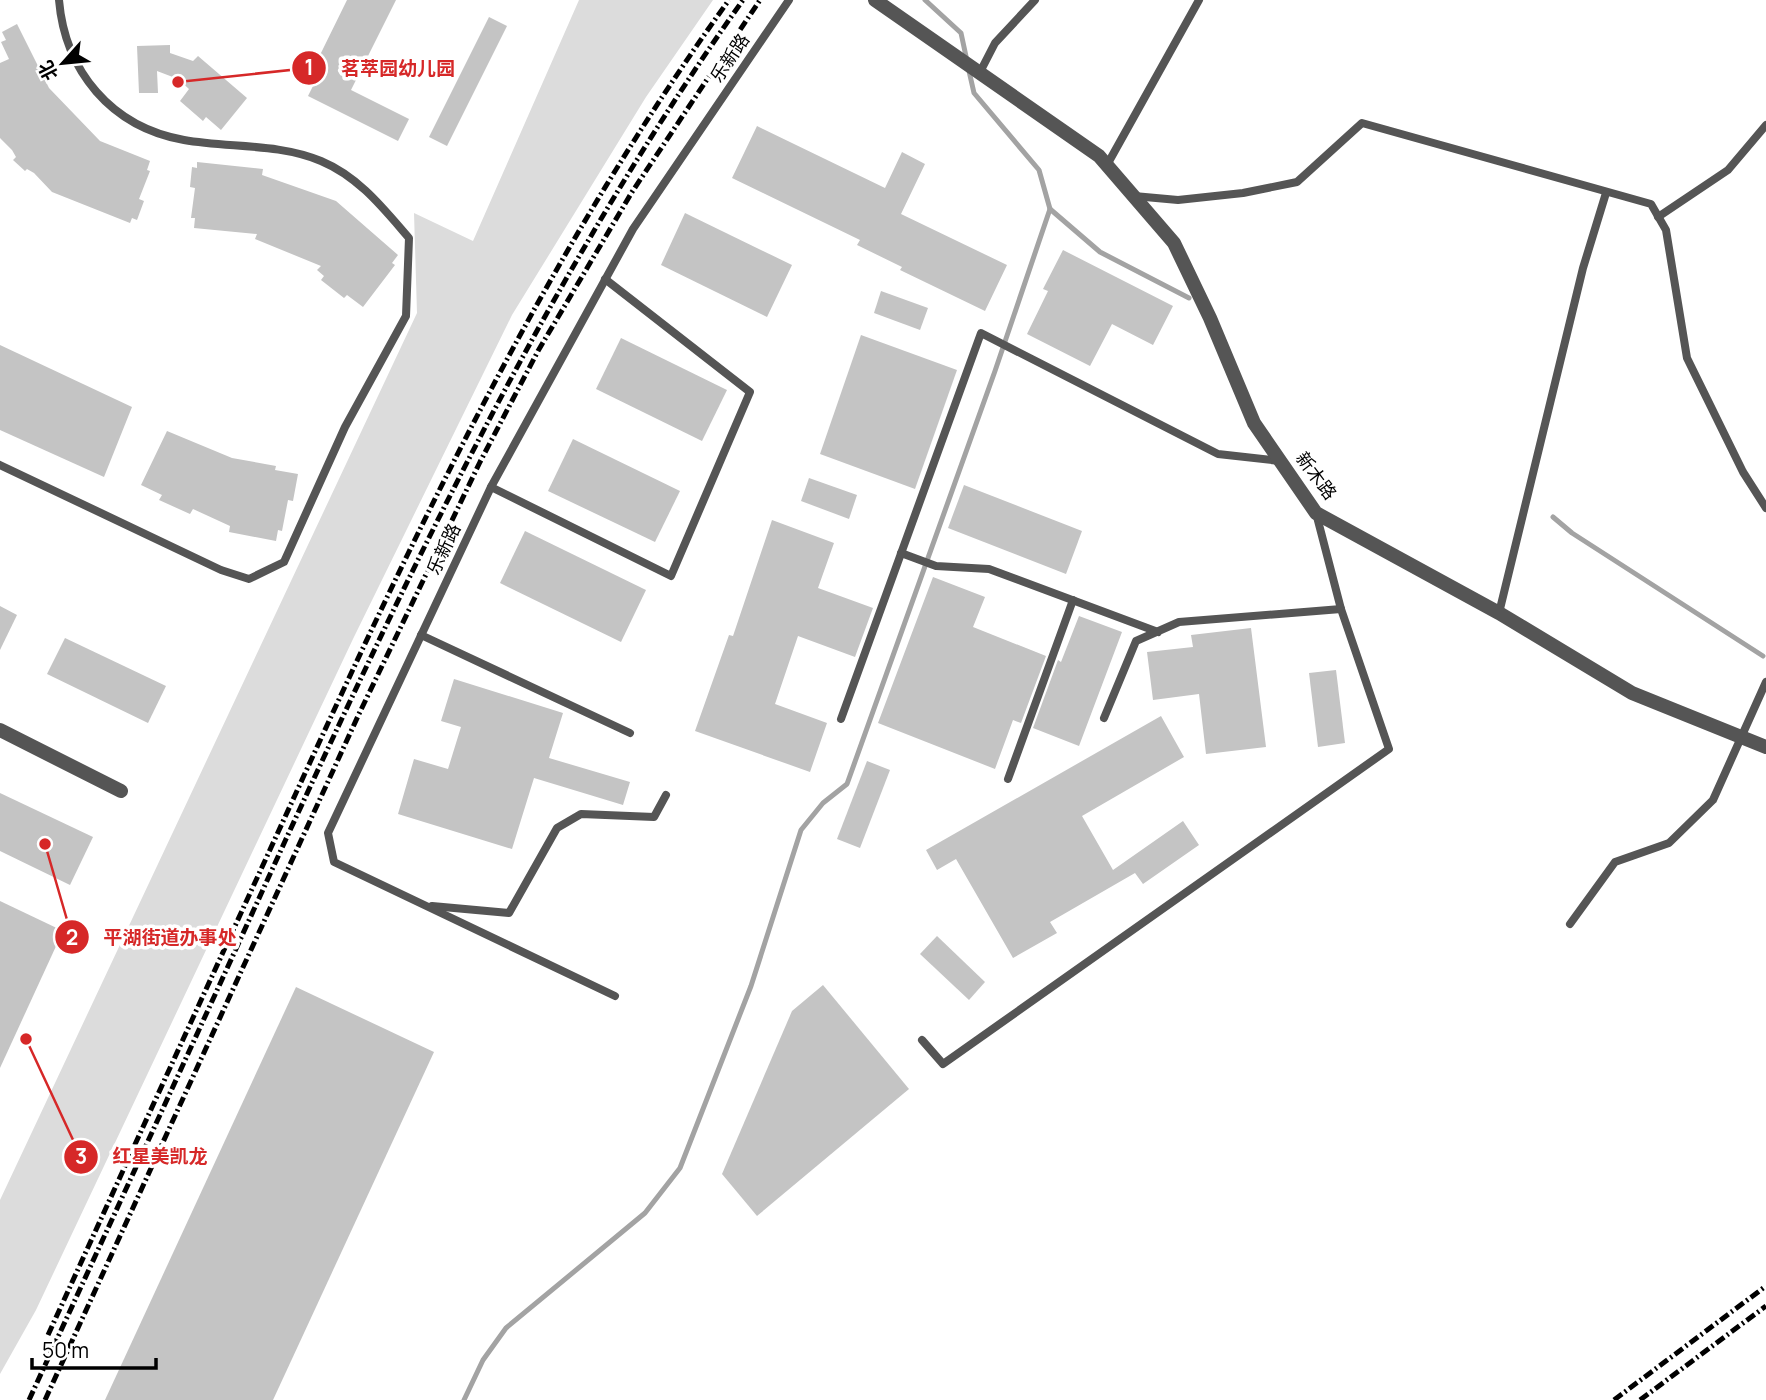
<svg xmlns="http://www.w3.org/2000/svg" width="1766" height="1400" font-family="Manrope,'Noto Sans SC',sans-serif">
	<rect width="100%" height="100%" fill="#fff"/>
	<polygon fill="#dcdcdc" points="579,0 713,0 646,97 512,315 353,639 36,1310 0,1374 0,1200 417,313 414,213 473,241"/>
	<g fill="none" stroke-linecap="round" stroke-linejoin="round">
		<g stroke="#a3a3a3" stroke-width="5">
			<polyline points="925,0 961,33 967,61"/>
			<polyline points="1050,209 1100,252 1189,298"/>
			<polyline points="1553,517 1572,533 1763,656"/>
			<polyline points="464,1400 483,1360 506,1328 645,1213 680,1168 751,986 801,830 823,803 847,784 995,371 1050,209 1039,170 974,93 969,71"/>
		</g>
	</g>
	<g fill="#c4c4c4">
		<polygon points="347,0 396,0 351,90 409,119 398,141 308,96 326,60 319,57"/>
		<polygon points="489,17 507,26 447,146 429,137"/>
		<polygon points="17,24 49,88 100,141 150,161 147,170 150,171 139,199 144,201 137,220 132,218 130,223 52,192 34,173 27,169 25,171 13,160 16,157 12,150 0,138 0,63 9,59 1,42 6,40 2,32"/>
		<polygon points="170,45 170,53 193,61 198,56 247,98 221,130 206,117 203,121 180,101 189,89 178,79 157,71 158,93 139,93 137,46"/>
		<polygon points="757,126 885,188 902,152 925,164 901,214 1007,265 985,311 900,270 902,267 857,245 860,240 732,178"/>
		<polygon points="197,162 263,169 262,175 336,201 398,255 392,263 395,265 363,307 347,295 344,298 321,280 324,276 317,270 321,266 255,239 257,234 194,228 195,218 191,218 195,188 190,187 192,167 197,168"/>
		<polygon points="685,213 792,265 767,317 661,265"/>
		<polygon points="1063,250 1173,306 1153,345 1112,324 1090,366 1027,334 1048,291 1043,289"/>
		<polygon points="881,291 928,308 920,330 874,313"/>
		<polygon points="861,335 957,370 915,489 820,454"/>
		<polygon points="621,338 727,390 702,441 596,389"/>
		<polygon points="0,345 132,407 104,477 0,430"/>
		<polygon points="167,431 232,458 276,466 275,470 298,474 293,501 288,500 282,531 278,530 276,541 229,532 230,526 193,509 190,514 159,500 162,495 141,485"/>
		<polygon points="573,439 680,491 655,542 548,491"/>
		<polygon points="809,478 857,495 849,519 801,501"/>
		<polygon points="964,485 1082,531 1066,574 948,528"/>
		<polygon points="772,520 834,543 818,588 873,608 855,657 798,636 775,704 827,723 810,772 695,731 729,635 733,636"/>
		<polygon points="525,531 646,590 621,642 500,583"/>
		<polygon points="933,577 985,597 973,627 1046,656 1021,723 1013,720 995,769 878,723"/>
		<polygon points="0,606 17,615 0,650"/>
		<polygon points="1079,616 1122,632 1079,746 1033,728 1058,660 1061,662"/>
		<polygon points="1251,628 1266,747 1206,754 1199,694 1153,700 1147,652 1193,647 1191,635"/>
		<polygon points="65,638 166,686 148,723 47,674"/>
		<polygon points="1336,670 1345,743 1318,747 1309,673"/>
		<polygon points="454,679 563,713 549,758 630,782 623,805 534,778 512,849 398,814 414,759 448,769 461,727 441,721"/>
		<polygon points="1161,716 1184,757 1082,816 1113,870 1183,821 1199,845 1143,884 1135,873 1050,922 1057,933 1013,958 956,859 937,870 926,850"/>
		<polygon points="867,761 890,770 860,848 837,839"/>
		<polygon points="0,793 93,837 70,885 0,851"/>
		<polygon points="0,901 63,931 0,1068"/>
		<polygon points="937,936 985,982 969,1000 920,954"/>
		<polygon points="823,985 909,1089 757,1216 722,1174 792,1011"/>
		<polygon points="296,987 434,1052 273,1400 105,1400"/>
	</g>
	<g fill="none" stroke-linecap="round" stroke-linejoin="round">
		<g stroke="#555" stroke-width="8">
			<polyline points="979,74 995,43 1035,0"/>
			<polyline points="1107,165 1199,0"/>
			<polyline points="1134,196 1178,200 1243,193 1297,182 1362,123 1651,204 1666,230 1687,358 1743,472 1766,508"/>
			<polyline points="1658,217 1728,170 1766,125"/>
			<path d="M0,465L221,570L249,579L284,562L345,427L406,316L409,238C383,208 359,177 321,161C278,143 229,148 184,140C111,127 65,71 59,0"/>
			<polyline points="491,487 671,576 750,392 605,279"/>
			<polyline points="901,553 936,566 989,569 1158,632"/>
			<polyline points="1499,613 1583,268 1606,193"/>
			<polyline points="421,635 630,733"/>
			<polyline points="1104,718 1136,641 1179,622 1341,609"/>
			<polyline points="841,719 981,333 1218,454 1280,461"/>
			<polyline points="1008,779 1073,600"/>
			<polyline points="432,906 509,913 557,828 581,814 654,817 666,795"/>
			<polyline points="1570,924 1615,862 1669,843 1713,800 1766,682"/>
			<polyline points="615,996 334,862 328,833 491,487 633,229 789,0"/>
			<polyline points="922,1040 943,1064 1389,749 1341,609 1316,513"/>
		</g>
		<polyline stroke="#555" stroke-width="14" points="0,730 121,791"/>
		<polyline stroke="#555" stroke-width="14" points="875,0 1099,156 1174,243 1210,318 1254,423 1316,513 1499,613 1632,693 1766,747"/>
		<g stroke="#000" stroke-width="5" stroke-dasharray="10 3.5 2 3.5" stroke-linecap="butt">
			<path d="M48,1335C130,1155 213,974 296,793C421,519 552,245 729,0"/>
			<path d="M29,1400C115,1213 201,1026 286,839C420,548 557,262 743,0"/>
			<polyline points="45,1400 358,716 480,462 538,351 632,192 760,0"/>
			<polyline points="1614,1400 1766,1286"/>
			<polyline points="1640,1400 1766,1306"/>
		</g>
	</g>
	<g text-anchor="middle" stroke-width="7" stroke-linejoin="round" paint-order="stroke">
		<g font-size="18" fill="#000" stroke="#fff">
			<text transform="translate(730 58) rotate(-56)" y="6">乐新路</text>
			<text transform="translate(1316 476) rotate(53)" y="6">新木路</text>
			<text transform="translate(444 549) rotate(-65)" y="6">乐新路</text>
		</g>
	</g>
	<path fill="none" stroke="#d62828" stroke-width="2.5" d="M178 82L309 68M45 844L72 937M26 1039L81 1157"/>
	<g fill="#d62828" stroke="#fff" stroke-width="2.5">
		<circle cx="178" cy="82" r="7"/>
		<circle cx="45" cy="844" r="7"/>
		<circle cx="26" cy="1039" r="7"/>
		<circle cx="309" cy="68" r="18"/>
		<circle cx="72" cy="937" r="18"/>
		<circle cx="81" cy="1157" r="18"/>
	</g>
	<g font-size="21" text-anchor="middle" font-weight="bold" fill="#fff">
		<text x="309" y="75">1</text>
		<text x="72" y="945">2</text>
		<text x="81" y="1164">3</text>
	</g>
	<g font-size="19" text-anchor="middle" font-weight="bold" fill="#d62828" stroke="#fff" stroke-width="7" stroke-linejoin="round" paint-order="stroke">
		<text x="398" y="75">茗萃园幼儿园</text>
		<text x="170" y="944">平湖街道办事处</text>
		<text x="160" y="1163">红星美凯龙</text>
	</g>
	<g transform="translate(63 63) rotate(243)" stroke="#ffffff" stroke-width="5" paint-order="stroke">
	<path d="M0-5L12 26L0 18L-12 26Z" fill="#000000"/>
	<text y="-10" font-size="19" font-weight="bold" text-anchor="middle" fill="#000000">北</text>
	</g>
	<path d="M32 1358v10h124v-10" fill="none" stroke="#000000" stroke-width="3.5"/>
	<text x="42" y="1358" font-size="21" fill="#000000" stroke="#ffffff" stroke-width="5" paint-order="stroke">50 m</text>
</svg>
